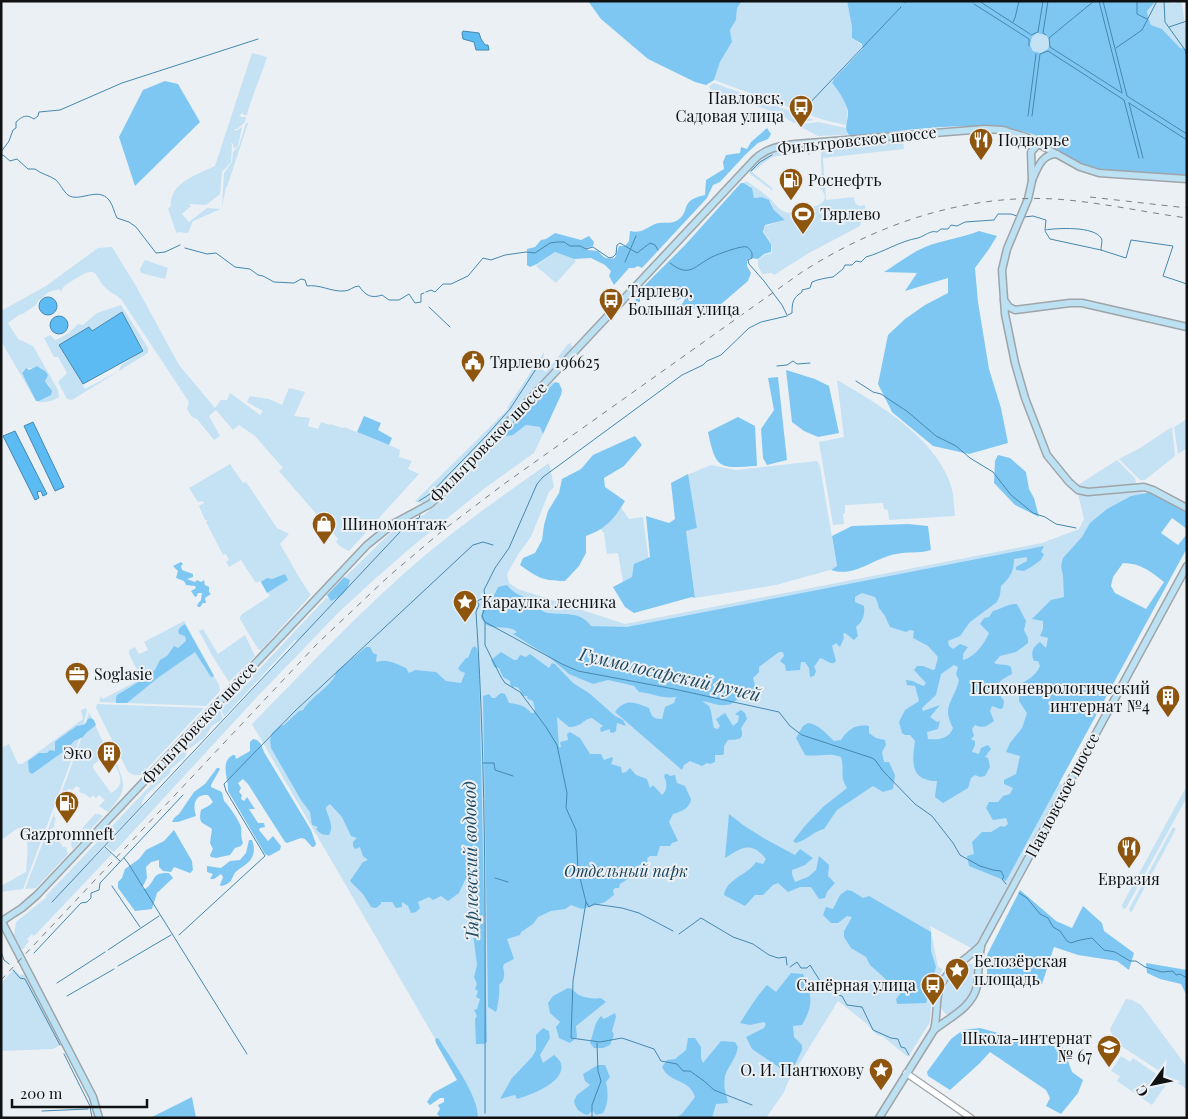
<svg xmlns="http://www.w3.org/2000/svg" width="1188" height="1119" font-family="'Playfair Display',serif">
	<rect width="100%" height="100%" fill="#ebf0f4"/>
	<g fill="#c5e1f4" fill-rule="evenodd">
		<path d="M742,1H847L852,27V38L863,46L832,82C835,90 832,82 837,88C846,99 849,112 846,125L824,120L714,80L720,62L732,42L730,30L736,20L737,8Z"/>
		<polygon points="1156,1 1166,1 1174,4 1177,2 1180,2 1182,4 1187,40 1186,50 1180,48 1162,29 1151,25 1148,16 1147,11"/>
		<circle cx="1040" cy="43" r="10"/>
		<path d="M252,53L267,57C261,77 252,95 247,115H244L242,113L240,115L241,117H246L245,122L237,129H234L236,131L242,127L238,146L234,149L233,144L231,143L232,145L231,162L222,172L220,194L206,205L189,204L191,206L182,214L189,222L207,208L221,209L193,221L188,233L178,232L177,234C173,226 172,218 168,209L171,206C169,183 198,174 215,166Z"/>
		<polygon points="714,83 814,120 794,123 779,114 710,89 709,86"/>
		<polygon points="818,122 846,128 847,134 850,136 845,135 818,136 797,125"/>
		<polygon points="246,123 248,123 247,126 227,187 226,187 222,206 224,173 232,162 233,152 239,146"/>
		<path d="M900,140L903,142L904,149L823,158L826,200L854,197L855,203L859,206L865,205V209L860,226L809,253L774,275L772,273L762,274L758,266V260L764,255L772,253L771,243L764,232L765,226L785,220L774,210L771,202L763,197L754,198L751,186L744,183L746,181C753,186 760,190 767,196C776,203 775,209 789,213L793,210L798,212L805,204L807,207C817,208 833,201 820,188L822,183L821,160V153L824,147Z"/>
		<path d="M804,147H810V155H808V151L772,157L752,172L772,188L773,191L750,174L749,170C758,160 779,146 793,149C797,150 797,151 804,150Z"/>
		<path d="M112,247L136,286L179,365L215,408L221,400H227L230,393L260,415L263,411L247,402L250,396L269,399L282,405L289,388L305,392L294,416L310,418L308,426L318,429L321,422L329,425L330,424L343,428L344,427L396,448L400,450L399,457L412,461L408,469L419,474L349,551L341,547L336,542L338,539L279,471L283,468L255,436L239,425L233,430L216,410L209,416L220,436L214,440L197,419L192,417L187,409L189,402L121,299C117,295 112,294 108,290C92,277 101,263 75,279C69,283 63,285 61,292L59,289L49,292L38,301L36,305L21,315L20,314L8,323L18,339L33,346L58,390L59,397C53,401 43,404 36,401L1,341V311L46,286L98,248ZM40,367L45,371V381L51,387L23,376L22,373L24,369Z"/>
		<polygon points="555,252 574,259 576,261 556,283 536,266"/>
		<polygon points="145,260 168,268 165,279 141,273 140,269"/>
		<path d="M121,305L148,348V353L72,400L67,399L58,382L67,373L58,357H54L44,338L50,335L55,340C64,337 72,331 78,324L83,325L97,313ZM122,312L144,350L121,365L119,371L85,389L59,345L89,328L91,331Z"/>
		<polygon points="571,343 572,348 568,353 438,493 423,503 416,502 415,501 507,410 509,413 507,408 544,352 543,365 541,369 546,372 568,344"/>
		<path d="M837,380C880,405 938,439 952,489C954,498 954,508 955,516L889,520L888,510L884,509L883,503L845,505V513L843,514L844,524L833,525L819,442L844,437Z"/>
		<path d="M555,382L505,434L513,435L526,425L540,427L543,434L534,453L485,488L415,544L376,578L339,612L257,697L114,852L106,846L225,720L297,641L295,640L224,717L221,709C228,701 240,694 245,685H246L253,678L252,677L327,597L328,598L350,580L345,577L388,535L401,525L424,515L448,493L551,383Z"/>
		<polygon points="1187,419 1187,448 1178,454 1174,427"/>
		<polygon points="1172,427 1175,456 1145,480 1140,480 1119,459 1140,448"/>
		<polygon points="1117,460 1135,478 1136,482 1133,484 1085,489 1078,485"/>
		<polygon points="817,461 820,466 837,567 830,570 776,585 695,598 686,531 697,528 687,475 711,465 736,470"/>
		<path d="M549,463L554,487L549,492L531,537L519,553L507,574L509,583L518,589L625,624L1042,543L1079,529L1084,519L1078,494C1100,497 1127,486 1146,491L1102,519L1027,767L1063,785L989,922L973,949L930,926L938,967L943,969L934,986L932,994L930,1022L908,1057L882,1036L877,1035L867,1024L838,1001L788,1082L784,1092L766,1118H461L469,1097L252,724C308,667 363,608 424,556C464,523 506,493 549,463Z"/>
		<path d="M230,464L243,483L246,482L277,528L289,534L280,544C291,562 299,579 311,595L261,650L258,649L240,619V617L242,614L270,596L260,581L256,583L241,560L229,567L226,562L229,560L226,554L223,555L206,522L208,520H205L199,506L204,503L203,501L198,502L189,488Z"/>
		<polygon points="617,502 629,519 643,517 653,591 625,594 618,553 607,554 604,533 594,522"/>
		<polygon points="184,621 219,685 220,691 206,706 99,702 101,696 103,699 139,680 138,678 139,674 129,654 129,650 135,647 139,654 148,650 144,642"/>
		<polygon points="203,629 218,654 245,635 254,654 255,656 229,682 213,657 199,631"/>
		<polygon points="97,704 204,708 141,775 134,775 128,772 96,708"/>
		<path d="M86,708L87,711L79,740L23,889L1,892V886L26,872C27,856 30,842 23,828H18L1,840V750L3,747L9,744L18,764H22L83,719L81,710Z"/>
		<polygon points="220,710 223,719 212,726 205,737 188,750 185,757 172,768 169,774 146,795 142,802 142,806 85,867 105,848 112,854 34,936 32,934 27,939 29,941 23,949 20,949 14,936 16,922 47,897 46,896 148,788"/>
		<path d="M89,712L108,753L93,765V768L111,793C127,784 119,774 113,760L114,759C127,786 127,790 108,812L99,806L105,800L99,795L96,798L93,795L90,798L85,794L79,792L80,788L76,786L73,790L69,789L65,792L62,791L80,742Z"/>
		<polygon points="1185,789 1187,797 1126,908 1123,909 1122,905"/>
		<polygon points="55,811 54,817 56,818 54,824 55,826 51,829 58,837 61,835 62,839 59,841 63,847 66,847 68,854 36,888 25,889"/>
		<polygon points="95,814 99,814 103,816 73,849 71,845 72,840"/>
		<polygon points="1173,827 1176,829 1131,913 1129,909"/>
		<path d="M966,963L972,964C986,978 964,1016 946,1014C929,1002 952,969 966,963Z"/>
		<polygon points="14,969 20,975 25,974 59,1042 60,1045 53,1049 1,1051 1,983"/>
		<polygon points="1126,999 1132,1000 1141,1005 1187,1067 1187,1089 1115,1042 1110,1029"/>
		<polygon points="1121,1056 1130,1062 1133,1058 1168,1082 1152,1105 1117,1081 1120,1076 1111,1071"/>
	</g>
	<g fill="#7fc7f3" fill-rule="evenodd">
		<polygon points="588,1 742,1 737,8 736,20 730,30 732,42 720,62 714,80 706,85 695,82 648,59 601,19"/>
		<path d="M847,1H1156L1147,11L1148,17L1151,25L1162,29L1180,48L1187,49V176C1154,174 1115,176 1085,165C1062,156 1045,135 1021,131C965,120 906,131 850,136C841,128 851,118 847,108C844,99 839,91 832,83L834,79L863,48L862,44L852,38V27ZM1037,33L1046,35L1050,41L1048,49L1041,53L1033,51L1030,45L1032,37Z"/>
		<polygon points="165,81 178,84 200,122 135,186 119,137 143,90"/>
		<path d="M767,128L771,134L768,139L758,143L746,154L720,182L713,185L707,198L642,268L638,266L634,268H629L614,285L609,276L611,271L605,265L591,258L574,259L555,252L537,264L530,267L527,265V249L535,247L541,240L546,239L555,233L581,240L589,236L594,242L593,246L587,248L588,250L598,251C603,257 606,260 615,258L619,246H625L629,241L630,231C641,234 646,228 655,224C663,221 671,225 678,220C691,211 679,200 705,195L706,180L724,169L723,162L726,155L740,153L741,147L747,149L751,142Z"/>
		<polygon points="741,183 744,183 752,188 754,198 762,197 769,200 774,210 785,220 765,225 763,232 771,244 771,252 764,254 758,259 750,258 747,261 747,266 751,273 748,281 720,305 707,312 699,312 696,308 685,311 680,307 685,299 683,297 678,300 675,299 675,294 667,295 662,298 657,295 648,295 640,298 640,302 637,302 635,299 639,291 685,245"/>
		<path d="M979,231L997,236L989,249L975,268L978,302L989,369L1001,408L1008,443L969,454L933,446L892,412L878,384L888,335L905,319L925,305L948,293V278L905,291L917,273L884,272C897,264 911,253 925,247C943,240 961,238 979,231Z"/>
		<polygon points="37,366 45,371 48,375 45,381 52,391 51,395 39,401 36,401 22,373 26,368 29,370"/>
		<polygon points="786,370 815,379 829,386 839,433 818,437 804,431 792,422"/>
		<polygon points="778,377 787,460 767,465 763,458 761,429 774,410 768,378"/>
		<polygon points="555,382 559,383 562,390 561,395 543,434 540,427 526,425 513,435 506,436 505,434"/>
		<polygon points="364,416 381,423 378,430 392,438 389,445 357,432"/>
		<path d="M738,417L755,426L757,466C720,468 716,471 708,432Z"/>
		<path d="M635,436L642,445L624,466L604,478L605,487L625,501C614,519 606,529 586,536V553L579,566L565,581C544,581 538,578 520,565L523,558L535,553L542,540L544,525L548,511L559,493L562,479L581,469L593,455Z"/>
		<polygon points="998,455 1010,458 1026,472 1029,489 1034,498 1039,517 1015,505 994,483 995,461"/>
		<polygon points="688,474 697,528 686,531 695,598 692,597 634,613 625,607 613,587 632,577 634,564 650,557 646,516 669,523 675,519 671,483"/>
		<path d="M1151,492L1187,513V529L1172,518L1161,533L1178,545L1187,534V548L1006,881L969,866L967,856L974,854L972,842L982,832H991L1001,826L1004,827L1008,824L1006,818L993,820L986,808L989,802H998L1003,796L1010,794L1013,788L1004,784V780L1016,774L1020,756L1006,752L1010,743L1022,728L1027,713L1019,701V685C1027,680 1036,676 1040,666L1038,661H1034C1030,652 1033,647 1040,642L1046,648L1048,638L1040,636L1043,629V621L1032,619L1051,600L1064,597L1063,576L1061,566L1063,558L1082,537L1090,523L1107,509L1131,496ZM1123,563C1141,563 1151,572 1164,582L1146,609L1115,593L1111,586L1113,577Z"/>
		<path d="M908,524L928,526L931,550C918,554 908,551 896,554C873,558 855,578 831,570L837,566L832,536L852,526Z"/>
		<path d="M1044,546L1041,552L1044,554L1041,560L1031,567L1024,571L1016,570V567L1027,561V557L1014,559C1014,571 1010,578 1001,586L1000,595L997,602L970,622L960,636L948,641L949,646L953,649L960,644L968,647L963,654V660C975,657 984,644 989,633L980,624L984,618L989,617L993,611C1001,609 1009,603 1017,604L1026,621L1024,630L1028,638V643L1016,652L1000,656L994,663C1000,666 1005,663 1011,667L1012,674C996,682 993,686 1004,701L1003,708L1000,709L992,706L990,711L994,721C987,726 983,729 975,725L972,729L974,736L971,739L975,741V745L972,752L979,754L981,748L988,745L991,749L985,757L988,758L990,767L985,776L980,777L975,775L971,778L968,788L943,803L935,797L937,781C910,781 912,762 915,741L910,735H905L902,733L899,722L905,710L919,701L915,686L907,685L906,680C913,680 917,684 924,686L926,683L914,670L917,666H923L933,670L935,669L938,657L928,646L913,638L914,631L910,630L906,632L890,627L885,616L879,608L877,601L875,597L862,593L855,597V602L864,606C865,614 863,622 856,627L858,636L854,640L845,633L843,634L844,638L840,647L836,643L832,646L836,661L834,663C829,664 825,659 820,658L814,667L816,671L814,676L810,677L809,668L805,662H801L800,670L786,671L785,665L780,661L784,656L783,652H779L759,667V672L753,678L755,685L753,691C742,691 736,705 726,705C718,706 710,702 702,701C704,703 707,704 709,706C712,711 712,722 714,728L718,729L720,726L716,719L725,713L733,726L738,722L739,716L735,714L741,710L745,713L747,719L741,728C745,741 737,739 728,740L724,746V754L722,755H715V762L710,764L707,763L702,766L690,761L684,765L682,770L615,712C625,698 635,702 649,708C651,716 653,719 662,719L665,707L674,703L676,697C662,699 652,693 639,692L634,686L626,684L608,680L593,684L569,674L548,656L513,634L517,632C507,622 487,635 481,617L483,608L489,606L498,587L507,585C515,595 520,594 530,600C536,604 540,612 548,613C564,615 581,611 591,626L627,627ZM954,665L958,667L956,674L959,680C954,702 941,705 953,728C949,739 939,740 928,739L927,732L938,729L940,721L937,722L930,717L940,705L923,711L922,708L936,695L941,674Z"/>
		<polygon points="181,562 183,564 181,566 182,570 193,574 193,577 187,579 195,582 197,580 201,582 204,580 205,585 209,587 209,592 211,594 205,598 206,603 203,603 200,607 198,607 197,605 201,600 202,593 198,593 197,596 195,597 191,591 196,588 195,586 186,585 184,581 176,578 178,571 173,566"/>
		<polygon points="285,574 288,580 267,593 261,582 267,578 272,579"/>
		<path d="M344,577L350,580C347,592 342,596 331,601L327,595Z"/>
		<path d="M185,624L214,676L211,677L195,652L159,677L127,703H116V698L117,695C131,687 143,679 155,670L160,660L167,656L174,646L178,648L186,641L185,636L179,634C177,628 181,627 185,624Z"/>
		<path d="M475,646L477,649L479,663L487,1042L484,1044H476L475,1019L477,1016L474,1010L477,1009L480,999L476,997L478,991L475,989L477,984L474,977L477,965L473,933L476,918L473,896L475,887L479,884V881L474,882L467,879L465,880L459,893L448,901L441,896L433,900L429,897L418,902L420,908L416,912L411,913L408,906L402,902V907L396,908L392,902H381V904L376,908L371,907L363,894L350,881L363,862L368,860L363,856L360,847L355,849L353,846V842L357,838L351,836L342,817L330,804L326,807V809C329,819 334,826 329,835C323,835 320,834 316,829L318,827L312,825L310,812L301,800L271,748L270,740L272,733L280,726L284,725L299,711L303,710C312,695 331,688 337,671L366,647H370L373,653L377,655L376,661L377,662C387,658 397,664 406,668L409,673L415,670L436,672L446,681L461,683L465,673L460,671L458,668L466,658H468L472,648Z"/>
		<path d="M501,652L514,660H517L520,655L526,657L530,654L549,668L552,663L555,664L573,683L589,693L615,716L623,720L626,726L617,723L616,731L613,733L610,732V729L601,732L600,728L603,726L592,718C583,719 582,727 569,727L557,717L559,747H561L560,742L568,740L567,734L570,732L580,738L590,754H601L604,760L612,757L613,759L611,764L621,767L622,773L626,772L630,768L636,775L647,779L650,788L653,785L662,795C668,790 667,782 664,776L665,774H668L670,776L675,775L677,783L685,786L691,799C690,808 681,812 673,814L669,822L678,841L672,843L670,846H660L657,856H650L647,858L649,869L645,868L644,863L635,867L630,872L631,877L620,884L619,888H615L613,890L614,895L605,902L582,909L571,905L565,909L551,911L538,917L533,924L521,932L520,935L507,939L514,959L504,964L503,967C505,974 505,980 499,985C500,991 498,1007 496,1012L488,1007L483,696L489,694L492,698H495L501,693L505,694L509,703C519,704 526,706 531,713H534L535,709L533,701L528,699L527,696H523C519,692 521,685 512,687L510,684V681L503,677L499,668L494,667L491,660Z"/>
		<path d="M91,718L94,720L96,725L86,733L83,737L74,741L67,749L32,774L29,772L28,761L39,753H47L50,750L55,751V742C57,740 75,727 77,726C79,726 82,725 85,724L88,719Z"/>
		<path d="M808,723C818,724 827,734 834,741L841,740C848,729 856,724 869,726V733L876,738L885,740L886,745L882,752L884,762H889L895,775L893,789L883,792L873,786L837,810L824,829C816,830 807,840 796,843L793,841L804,827L823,807L847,788C839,775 845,770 841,757C829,752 818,757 805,755L796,738L803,726Z"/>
		<path d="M253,739L257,740L261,744L264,752L311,830L316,844L314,847H312L305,839L301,838L287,843L285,842L248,784L243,779L238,783L241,788L239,792L242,795L241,799L244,801L247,797L255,809H249L258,823H264L265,827L260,828L259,830L268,841L273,836L281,846L280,850L269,856L265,854L228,791C229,779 219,762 233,755H235L236,759L250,751V742Z"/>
		<path d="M217,768H219L220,769L211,785V787L222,792L224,801C228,804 240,822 241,827C242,834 240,835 243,843L241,846L235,848L230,855L216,858L211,857L210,855L213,849L210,843L212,829C203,822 198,825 201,810L210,805L213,802L208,795C194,794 193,805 196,816L178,822H172L174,818L179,814L194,792L205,784Z"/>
		<path d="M729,814L743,825L767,840L795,855L800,849L813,858L805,865L792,870V874L795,882L808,877L816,870L819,856L829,865L828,876L835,883L827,892L825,898L819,899L811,887H800L788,892L778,883L773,885L763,895H755L745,906L724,895C727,878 748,875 756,862L763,864L766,859C751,840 741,848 725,858Z"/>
		<path d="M174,830L192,861L193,870L190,873L174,867L171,872L163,871L159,867V860L151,862L146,867L147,878L142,888L145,889C157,881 150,872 169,873L173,878L157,893L152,909L135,911L118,888V882L122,878L125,869L139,859L146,850L164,841Z"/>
		<path d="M249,840H252C256,850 254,859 245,865C243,867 240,868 238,870C230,876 235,883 221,886L220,885L223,877L221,874L214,879H210L213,874L207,872V866L221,868L230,861L240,860L246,853Z"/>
		<polygon points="847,890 852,891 863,898 869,896 931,932 931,951 936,967 926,1003 897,1004 896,999 901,993 870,965 866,957 851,948 844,937 844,931 852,917 847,916 838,923 831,923 823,915 826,907 833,909 840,895"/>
		<polygon points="1020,890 1056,921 1072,928 1083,906 1102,923 1104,931 1134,953 1129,970 1117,961 1078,955 1054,947 1042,984 1011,985 1003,977 987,985 987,955"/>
		<polygon points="1146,963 1187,970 1187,996 1181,984 1160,979 1147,973"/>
		<path d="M791,973L803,974C812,995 814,1005 802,1025L793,1026L794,1037L802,1045V1050L790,1075L752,1049L746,1037L764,1028L766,1024L764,1022L750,1025L740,1023C749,1009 756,997 767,985L776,992Z"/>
		<path d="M568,988C574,989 574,992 579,995C585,998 594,999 601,998L606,1002L576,1026L577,1037L570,1043L559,1038L556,1027L560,1022L550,1013L548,1003L553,996Z"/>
		<path d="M615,1013L616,1017L612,1031L614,1035L610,1045L603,1048H594L590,1043C594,1033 593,1025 601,1016L604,1019Z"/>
		<path d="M543,1028L549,1031L550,1038L540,1055L543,1063L554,1055C557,1058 560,1060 561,1064C566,1082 530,1095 517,1099L515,1095L500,1099L512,1078L532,1057L536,1050V1035Z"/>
		<polygon points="980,1028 1038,1044 1063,1047 1072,1072 1083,1080 1078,1093 1061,1114 1046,1106 1050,1098 1046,1090 990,1052 979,1064 950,1090 928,1076 927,1072 951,1039 963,1030"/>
		<path d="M438,1038C451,1059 478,1094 478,1118H441L437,1114L440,1109L438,1105L444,1102V1098H440L430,1105L427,1102L433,1093L457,1080L436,1043L435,1039Z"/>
		<path d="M688,1038H695L701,1047V1058L703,1063L721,1041L735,1042L738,1047C736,1058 730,1064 726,1073C722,1084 726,1095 729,1105L728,1103L716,1104L712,1118H675L682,1114L695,1097C689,1078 670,1084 662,1067L667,1060L675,1059L686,1050Z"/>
		<path d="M598,1065H605L610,1077L606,1082C608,1092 609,1104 603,1113L596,1115L593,1111L587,1115C580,1113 575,1108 574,1101L577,1095L590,1085L585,1081L583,1074Z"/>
		<polygon points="192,1097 196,1118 150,1118"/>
	</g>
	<g fill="#5cbbf2" stroke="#4588af">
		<polygon points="463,31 479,33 481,39 485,45 488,45 489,50 476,50 474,42 463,39 462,33"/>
		<circle cx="48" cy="306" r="9"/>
		<polygon points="122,312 143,351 83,384 59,345 89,327 92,331"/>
		<circle cx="59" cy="325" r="9"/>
		<polygon points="33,422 64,487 55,491 24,426"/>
		<polygon points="15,431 47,494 43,496 41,491 37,492 39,498 35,500 3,436"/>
	</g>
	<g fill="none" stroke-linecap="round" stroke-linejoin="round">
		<g stroke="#4588af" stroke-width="1">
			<polyline points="979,1 1030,34"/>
			<polyline points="1094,1 1049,38 1050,47 1122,93"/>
			<polyline points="1099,1 1122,92"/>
			<polyline points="1103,1 1127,96 1187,134"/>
			<polyline points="1137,1 1137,14 1147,19"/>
			<polyline points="1164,1 1165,22 1185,50 1187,57"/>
			<polyline points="905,3 907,1"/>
			<polyline points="974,4 1029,39 1029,46"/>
			<polyline points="1013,22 1015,18 1019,1"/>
			<polyline points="1169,27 1187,21"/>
			<polyline points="1031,35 1038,32 1043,1"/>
			<polyline points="1046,35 1043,33 1048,1"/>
			<polyline points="1116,48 1142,30 1157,1"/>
			<polyline points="1129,103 1187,140"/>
			<polyline points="1129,103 1143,158"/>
			<polyline points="806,107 901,7"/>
			<polyline points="1028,116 1036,54"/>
			<polyline points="1032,116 1040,54 1048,51 1124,100 1139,158"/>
			<path d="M1,152L9,141L13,130L16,128V122C23,116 26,114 34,119L38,116L39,112L60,110L122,83L258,39"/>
			<path d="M1,156L3,155L10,161L17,159L28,169H35C41,174 49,175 56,180C60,184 64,192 68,195C79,203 98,186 109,200C113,205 114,212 117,218L129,222L136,227L156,253L165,252L180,245"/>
			<polyline points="751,171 760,162 772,155"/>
			<path d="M1024,217L1033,216L1046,220L1045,230C1057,228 1094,226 1101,238C1103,240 1101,246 1101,250L1126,258L1131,240L1173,246L1163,276L1187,284"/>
			<polyline points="1045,231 1050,239 1101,250"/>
			<path d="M185,248L207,254L216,253L235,267L250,269L258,275L263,276L274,282L294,283L301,279L305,280L307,286C319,284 332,292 344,291C350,291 353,286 359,286C365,295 371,299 382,295L389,300H399L409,294L415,303L421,302V294L424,293"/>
			<polyline points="625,262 636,236"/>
			<path d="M670,263C690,279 695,265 712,257C718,254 742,245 747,247C749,248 751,251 752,253V258L748,260L749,264L764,281L782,305L787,315"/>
			<polyline points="426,292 431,290 435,292 443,284 451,284 468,276 483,258 491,260 505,255 526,252 535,253 550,243 557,242 564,242 570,246 580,246 586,249 593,247 609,258 613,257 616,254 617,245 620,243 637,253 650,243 655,245 658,250"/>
			<polyline points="429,307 450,327"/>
			<path d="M788,315L792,313C792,302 793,298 802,292V290L810,288L812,282C819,279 826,278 833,277L843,269L845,265H852L856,261L861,262L866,257C884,252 900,241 918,238C925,236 930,230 937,232L941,229H948L951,225L957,226L965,222L994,220L998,214H1011L1017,216"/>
			<polyline points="787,316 761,322 749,328 721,355 707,361 703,365 682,375 543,477 537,484 509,548 495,568 484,590 486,605 482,616 485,622 562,664 578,671 674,689 779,712 790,726 802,735 872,758 875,760 883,771 915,804 932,816 953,843 960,855 980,866 993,870 1001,871 1004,877 1002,879 1006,884"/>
			<polyline points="777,366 787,365 793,361 797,364 810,363"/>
			<polyline points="856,381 873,392 881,394 908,412 936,436 956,446 970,458 993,472 1011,495 1033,513 1045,517 1056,524 1076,528"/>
			<polyline points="419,501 430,494 487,435 510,409 536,369"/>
			<path d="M484,598L477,601L479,605L476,612C487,778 485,946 485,1113"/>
			<polyline points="476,608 473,604 476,602"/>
			<polyline points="485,623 485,645 501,677 505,683 520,692 546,727 557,745 567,793 566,808 576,830 578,870 586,902 573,981 571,1038 600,1042 622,1038 654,1049 661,1061 677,1064 683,1071 690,1071 704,1081 714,1090 752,1105"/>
			<polyline points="483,763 494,763 495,770 513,776"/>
			<polyline points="105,847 120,861"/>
			<polyline points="124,858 128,863 247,1054"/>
			<polyline points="495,878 508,882"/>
			<polyline points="112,886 140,927"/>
			<path d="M1019,893L1027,898L1040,914L1048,918L1053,927L1060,931L1067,941L1071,943C1078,940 1085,939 1092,938L1104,950L1115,952L1130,961H1136L1145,967L1162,972L1173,971L1176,975L1180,974L1187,978"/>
			<polyline points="52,902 399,533 408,522 419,518 420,515"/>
			<polyline points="586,902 589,907 594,904 622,908 639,913 673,931"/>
			<polyline points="679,934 701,918 733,937 753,944 769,955 778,958 786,957 787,965"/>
			<polyline points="179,935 265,856 226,791 224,784 295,711 473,545 483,542 493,545"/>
			<polyline points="108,950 159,916"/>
			<polyline points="1,951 4,960 9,964"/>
			<polyline points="34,953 81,903 87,902 91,898 91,893 99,890 100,883 183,795"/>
			<polyline points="118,966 171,935"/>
			<polyline points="790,967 797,962 801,968 807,968 810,965 822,984 826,986 829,983 833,985 835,989 833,993 837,995 842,996 847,1005 862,1007 873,1030 891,1038 898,1039 901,1047 905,1048 909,1055"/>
			<polyline points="13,970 20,978 25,979 60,1045"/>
			<polyline points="57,983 105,952"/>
			<polyline points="67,996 114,969"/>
			<polyline points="64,1054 90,1106 92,1118"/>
			<polyline points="42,1111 88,1109"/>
			<polyline points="592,1118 592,1105 601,1081 598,1071 597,1043"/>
		</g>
		<defs>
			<polyline id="tertiary" points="906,1073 971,1118"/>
			<g id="secondary">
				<polyline points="1039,143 1031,152 1032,181 1028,199 1007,249 1002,270 1005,314 1015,363 1025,398 1047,455 1069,482 1078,490 1088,492 1144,487 1153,490 1187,508"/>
				<path d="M1032,180C1038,167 1042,154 1057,154"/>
				<polyline points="1004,300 1009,307 1015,310 1070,303 1082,303 1187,327"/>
				<polyline points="1,920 93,1097 99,1118"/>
				<path d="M2,921L22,908L37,895L367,545L393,524L430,504L441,494L754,160C766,148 779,146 795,144L985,129L1002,130L1026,137L1080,167L1099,173L1187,179"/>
				<path d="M934,1030C950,1017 972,1008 977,986C979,973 978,960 981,947"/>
				<path d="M879,1118L934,1030C937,1018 936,1007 938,995C942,970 965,962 981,945L1187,566"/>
			</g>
		</defs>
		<use href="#tertiary" stroke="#9fa4a8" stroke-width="8"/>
		<use href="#secondary" stroke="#9fa4a8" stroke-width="9"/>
		<use href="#tertiary" stroke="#fff" stroke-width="5.5"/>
		<use href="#secondary" stroke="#bce1f2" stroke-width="6"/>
		<g stroke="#7b7f81" stroke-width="1" stroke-dasharray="6 6" stroke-linecap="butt">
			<polyline points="1090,197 1187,208"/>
			<path d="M1,980L318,643L389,576L442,531L504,484L802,272C877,224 965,194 1055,199C1099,202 1143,212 1187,218"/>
		</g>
	</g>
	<defs>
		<symbol id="bus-pin" viewBox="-11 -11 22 30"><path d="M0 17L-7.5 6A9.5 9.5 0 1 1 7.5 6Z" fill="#8e550f" stroke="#ebf0f4"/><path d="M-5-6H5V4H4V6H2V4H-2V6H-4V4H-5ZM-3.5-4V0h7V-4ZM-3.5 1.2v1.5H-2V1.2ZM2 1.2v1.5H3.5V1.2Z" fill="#fff"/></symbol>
		<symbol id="restaurant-pin" viewBox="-11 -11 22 30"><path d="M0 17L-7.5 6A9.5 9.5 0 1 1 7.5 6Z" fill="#8e550f" stroke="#ebf0f4"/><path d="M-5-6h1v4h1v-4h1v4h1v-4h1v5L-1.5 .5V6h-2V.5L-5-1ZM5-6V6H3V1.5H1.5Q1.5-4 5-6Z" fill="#fff"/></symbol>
		<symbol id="fuel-pin" viewBox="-11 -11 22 30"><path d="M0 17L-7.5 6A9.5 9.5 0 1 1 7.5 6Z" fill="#8e550f" stroke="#ebf0f4"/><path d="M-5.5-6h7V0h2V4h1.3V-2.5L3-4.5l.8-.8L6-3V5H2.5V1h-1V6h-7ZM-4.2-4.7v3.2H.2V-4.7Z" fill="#fff"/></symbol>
		<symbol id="stadium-pin" viewBox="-11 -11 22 30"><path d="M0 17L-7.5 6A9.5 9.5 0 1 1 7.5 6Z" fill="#8e550f" stroke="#ebf0f4"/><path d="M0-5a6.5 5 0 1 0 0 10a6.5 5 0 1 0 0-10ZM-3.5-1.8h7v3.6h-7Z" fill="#fff"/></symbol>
		<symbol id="civic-pin" viewBox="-11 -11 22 30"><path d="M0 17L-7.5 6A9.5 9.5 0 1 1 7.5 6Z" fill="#8e550f" stroke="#ebf0f4"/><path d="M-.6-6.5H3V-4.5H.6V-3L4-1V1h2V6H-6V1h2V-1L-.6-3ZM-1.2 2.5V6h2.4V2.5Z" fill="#fff"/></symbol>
		<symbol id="shop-pin" viewBox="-11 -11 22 30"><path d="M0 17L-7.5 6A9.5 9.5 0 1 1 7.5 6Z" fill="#8e550f" stroke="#ebf0f4"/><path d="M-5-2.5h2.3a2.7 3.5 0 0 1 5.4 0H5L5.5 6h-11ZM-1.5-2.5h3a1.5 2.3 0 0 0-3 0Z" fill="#fff"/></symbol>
		<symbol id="sight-pin" viewBox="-11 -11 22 30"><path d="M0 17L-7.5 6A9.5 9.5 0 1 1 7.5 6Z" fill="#8e550f" stroke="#ebf0f4"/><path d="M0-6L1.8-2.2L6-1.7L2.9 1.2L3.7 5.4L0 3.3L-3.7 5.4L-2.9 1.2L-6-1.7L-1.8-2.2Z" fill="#fff"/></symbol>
		<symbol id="office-pin" viewBox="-11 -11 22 30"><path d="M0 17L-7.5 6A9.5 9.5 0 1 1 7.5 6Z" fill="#8e550f" stroke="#ebf0f4"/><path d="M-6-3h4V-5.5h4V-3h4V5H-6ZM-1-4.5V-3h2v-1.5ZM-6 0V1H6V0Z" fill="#fff"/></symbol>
		<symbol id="building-pin" viewBox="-11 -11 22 30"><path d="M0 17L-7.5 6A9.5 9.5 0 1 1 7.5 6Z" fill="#8e550f" stroke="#ebf0f4"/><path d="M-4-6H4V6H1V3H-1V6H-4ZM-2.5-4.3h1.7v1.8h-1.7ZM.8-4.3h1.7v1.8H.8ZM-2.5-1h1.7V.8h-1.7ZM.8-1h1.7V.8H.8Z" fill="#fff"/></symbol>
		<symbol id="school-pin" viewBox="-11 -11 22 30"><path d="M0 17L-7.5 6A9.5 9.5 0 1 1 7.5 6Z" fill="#8e550f" stroke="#ebf0f4"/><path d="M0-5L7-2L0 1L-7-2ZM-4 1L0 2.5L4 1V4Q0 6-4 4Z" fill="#fff"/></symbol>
	</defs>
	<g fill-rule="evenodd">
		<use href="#bus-pin" x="787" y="93" width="28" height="38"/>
		<use href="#restaurant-pin" x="967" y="126" width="28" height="38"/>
		<use href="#fuel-pin" x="777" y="166" width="28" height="38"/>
		<use href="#stadium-pin" x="789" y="200" width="28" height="38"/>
		<use href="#bus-pin" x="597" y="286" width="28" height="38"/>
		<use href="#civic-pin" x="459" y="348" width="28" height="38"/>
		<use href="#shop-pin" x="310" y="510" width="28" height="38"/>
		<use href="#sight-pin" x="451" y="588" width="28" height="38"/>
		<use href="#office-pin" x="63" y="660" width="28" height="38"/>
		<use href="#building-pin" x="1154" y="683" width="28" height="38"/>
		<use href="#building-pin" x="95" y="739" width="28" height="38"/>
		<use href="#fuel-pin" x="53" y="789" width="28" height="38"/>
		<use href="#restaurant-pin" x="1115" y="834" width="28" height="38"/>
		<use href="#sight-pin" x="943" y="956" width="28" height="38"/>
		<use href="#bus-pin" x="919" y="971" width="28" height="38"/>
		<use href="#school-pin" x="1095" y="1033" width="28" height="38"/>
		<use href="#sight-pin" x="867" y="1056" width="28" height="38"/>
	</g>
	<g text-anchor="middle" stroke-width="4" stroke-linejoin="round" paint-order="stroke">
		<g font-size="16" fill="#0f1112" stroke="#ebf0f4" text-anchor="start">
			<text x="784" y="104" text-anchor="end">Павловск,<tspan x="784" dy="18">Садовая улица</tspan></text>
			<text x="998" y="146">Подворье</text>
			<text x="808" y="186">Роснефть</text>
			<text x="820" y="220">Тярлево</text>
			<text x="628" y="297">Тярлево,<tspan x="628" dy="18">Большая улица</tspan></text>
			<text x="490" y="368">Тярлево 196625</text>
			<text x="342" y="530">Шиномонтаж</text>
			<text x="482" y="608">Караулка лесника</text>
			<text x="94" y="680">Soglasie</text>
			<text x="1150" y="694" text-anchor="end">Психоневрологический<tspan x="1150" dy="18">интернат №4</tspan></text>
			<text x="92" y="759" text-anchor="end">Эко</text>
			<text x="67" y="840" text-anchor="middle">Gazpromneft</text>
			<text x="1129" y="885" text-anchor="middle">Евразия</text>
			<text x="974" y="967">Белозёрская<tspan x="974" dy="18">площадь</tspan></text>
			<text x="916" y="991" text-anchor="end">Сапёрная улица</text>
			<text x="1092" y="1044" text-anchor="end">Школа-интернат<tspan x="1092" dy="18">№ 67</tspan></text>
			<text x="864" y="1076" text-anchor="end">О. И. Пантюхову</text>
		</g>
		<g font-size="16" fill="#0f1112" stroke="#ebf0f4">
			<text transform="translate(857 140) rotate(-6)" y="6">Фильтровское шоссе</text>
			<text transform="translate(488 442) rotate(-46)" y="6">Фильтровское шоссе</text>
			<text transform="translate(199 723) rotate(-47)" y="6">Фильтровское шоссе</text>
			<text transform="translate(1062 795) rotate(-62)" y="6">Павловское шоссе</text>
		</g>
		<g font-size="16" font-style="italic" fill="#163f56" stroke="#ebf0f4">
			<text x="626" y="877">Отдельный парк</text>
		</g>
		<g font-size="18" font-style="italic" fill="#234b62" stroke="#ebf0f4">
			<text transform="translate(670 675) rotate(13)" y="6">Гуммолосарский ручей</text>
			<text transform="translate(471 861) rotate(-91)" y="6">Тярлевский водовод</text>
		</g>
	</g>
	<rect width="1188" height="1119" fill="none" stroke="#0f1112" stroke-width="5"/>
	<g transform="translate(1153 1084) rotate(237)" stroke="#ebf0f4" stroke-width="4" paint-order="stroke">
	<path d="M0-4L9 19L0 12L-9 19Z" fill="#0f1112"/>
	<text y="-8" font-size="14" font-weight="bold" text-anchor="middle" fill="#0f1112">С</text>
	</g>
	<path d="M12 1099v8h135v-8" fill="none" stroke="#0f1112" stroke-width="2.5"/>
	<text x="20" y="1099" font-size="15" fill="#0f1112" stroke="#ebf0f4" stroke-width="4" paint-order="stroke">200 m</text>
</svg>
